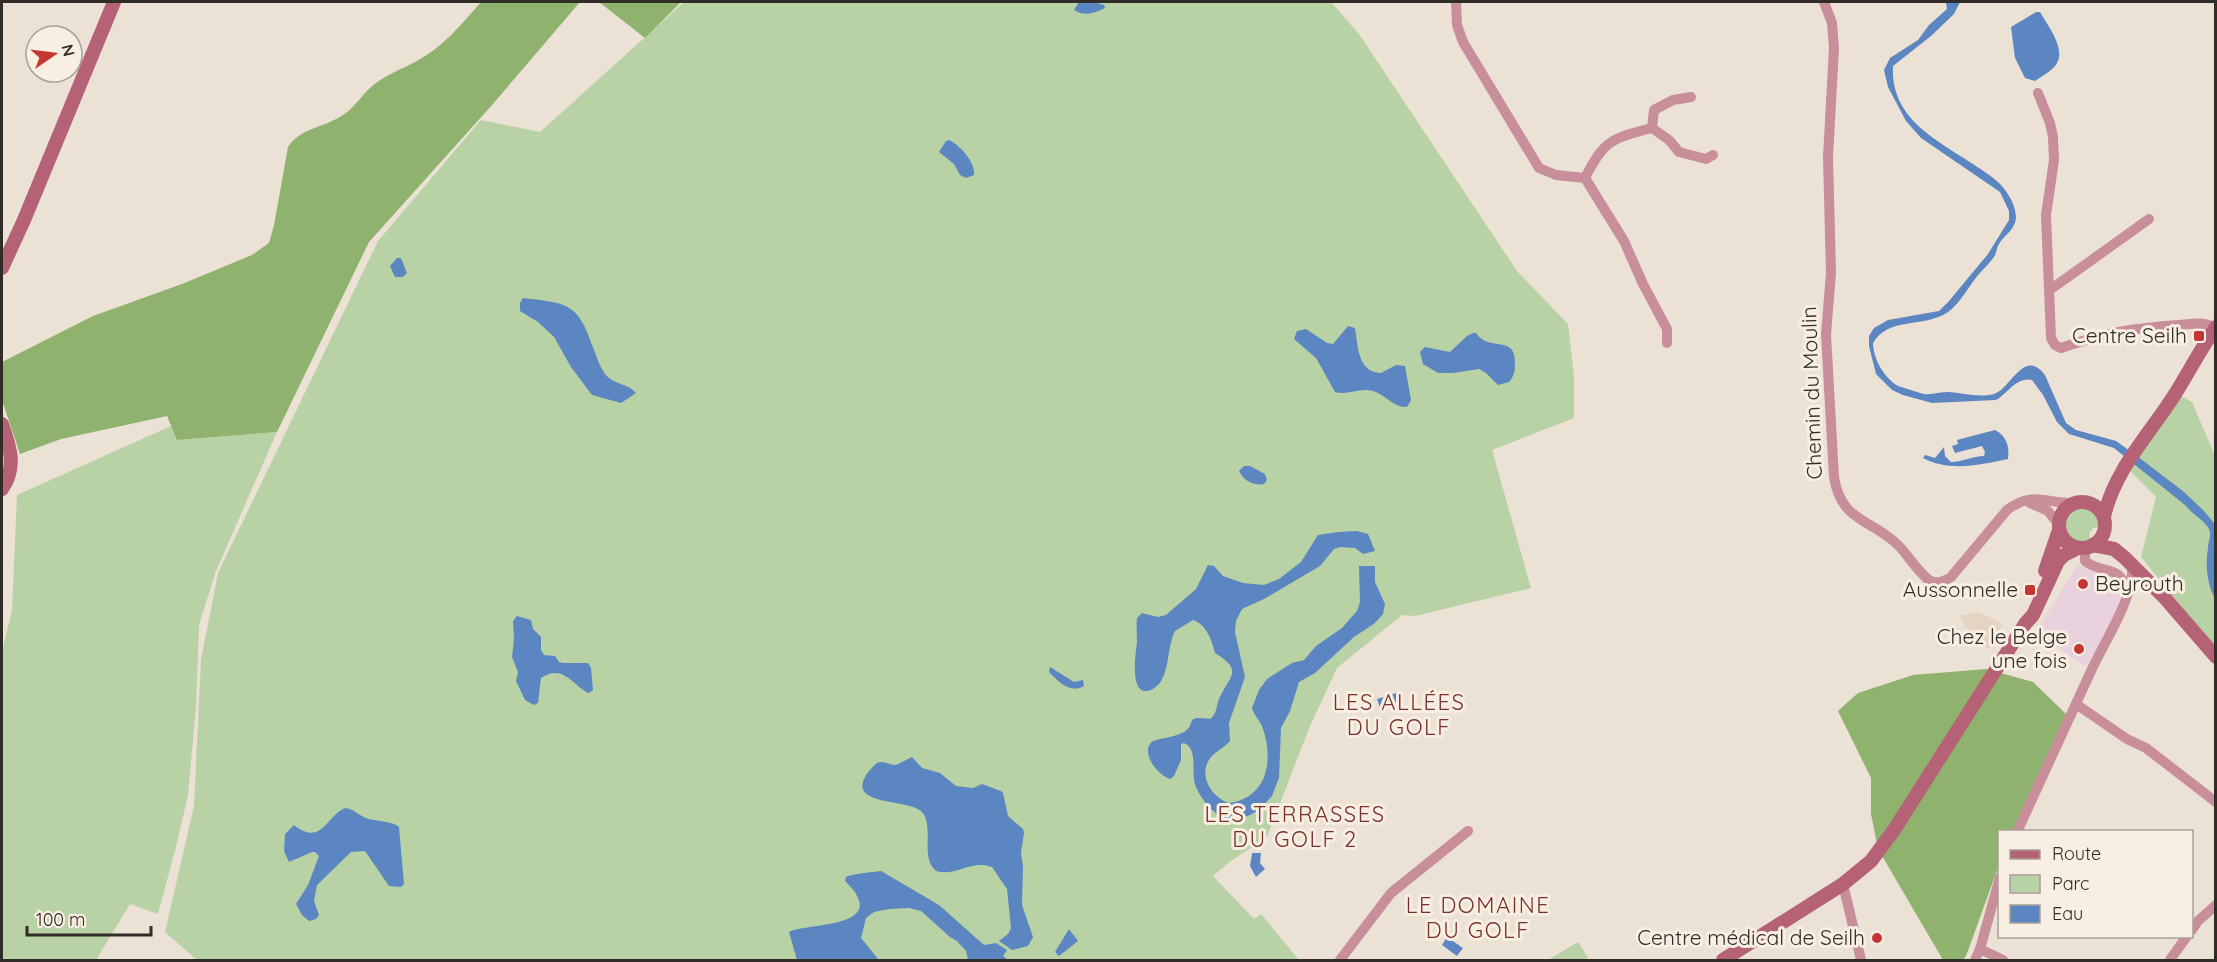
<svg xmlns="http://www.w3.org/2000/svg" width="2217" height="962" font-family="Quicksand,sans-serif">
	<rect width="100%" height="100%" fill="#ece1d5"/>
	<polygon fill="#e9d2dd" points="2078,564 2092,571 2115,577 2121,586 2118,609 2099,646 2085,666 2035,633"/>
	<polygon fill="#e5d4c2" points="1979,612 2002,624 1989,649 1975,642 1959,616"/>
	<g fill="#b8d1a5">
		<polygon points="684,2 1331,2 1359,34 1517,271 1568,324 1574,376 1574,418 1492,450 1531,588 1415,616 1402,615 1337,668 1310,726 1267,837 1228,863 1213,876 1254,919 1261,914 1299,960 197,960 165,932 194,806 201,660 218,573 378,241 481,120 540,132"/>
		<polygon points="2179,395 2192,402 2215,456 2215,648 2141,557 2156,497 2130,471"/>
		<polygon points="171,426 178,440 277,432 216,571 199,625 196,707 188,795 177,843 158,914 130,904 96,960 2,960 2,652 12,610 17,495"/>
		<path d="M2080,508C2092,509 2097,515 2099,527L2093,528L2089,534L2091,540C2064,552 2052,515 2080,508Z"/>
		<polygon points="1578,942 1588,958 1583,960 1548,960"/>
	</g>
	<g fill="#8fb36e">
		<path d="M481,2H580L492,105L369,242L277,432L177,440L167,416L61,439L20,454L2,400V362L93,316L182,284L252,255L269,243L274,225L288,147C301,127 324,128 343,115C357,106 363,92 376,83C390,73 402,69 417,61C444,46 461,25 481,2Z"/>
		<polygon points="599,2 681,2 645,38"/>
		<polygon points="1986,669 2033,682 2066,714 2014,831 2000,832 1999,865 1966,956 1963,960 1943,960 1878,849 1871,814 1871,778 1838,711 1858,693 1913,675"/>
	</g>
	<g fill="#5c86c1">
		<path d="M1079,2L1090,3L1093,2L1104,5L1105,8C1095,13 1085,17 1074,10Z"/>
		<path d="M1946,2H1960L1954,14L1931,36L1893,66C1890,121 1941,142 1979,168C1991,176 2002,183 2009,196C2013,202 2016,211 2016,218C2015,230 2004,235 1999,244C1996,249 1997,253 1994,257C1990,263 1984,268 1979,274C1967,288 1959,307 1943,315C1919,327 1888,318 1873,343C1873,358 1884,378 1898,386C1901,387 1920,393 1924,394C1932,395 1940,392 1948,392C1964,393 1978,398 1994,394C2010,390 2024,347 2045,375L2066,423L2076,430L2116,441L2137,456L2184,492L2203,510L2214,523L2216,532L2215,599C2207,583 2205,566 2208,548C2208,541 2212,536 2209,529C2204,520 2192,514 2185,505L2114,448L2069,434L2057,422L2043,395L2032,380C2017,376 2007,394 1996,400L1932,403L1903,395L1892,390L1876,374L1869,346V336L1874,328L1888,320L1939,311L1949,301L1988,254L2009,220V211L2000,192L1921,138L1906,121L1888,87L1884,70L1890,58L1918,40L1929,25L1947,9Z"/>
		<path d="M2036,12H2040C2048,26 2068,51 2055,66C2050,72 2041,77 2035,81L2025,78L2015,58L2011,27Z"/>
		<path d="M949,140C960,145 976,163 974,175L966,178L960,175L954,164L939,152L946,141Z"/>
		<polygon points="397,258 401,258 407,273 403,277 395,277 390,266"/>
		<path d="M523,298C565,303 578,302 592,345C596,354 599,366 605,374C614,385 628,383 636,393L621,403L592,395L571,367L554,337L538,322L520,311V303Z"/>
		<path d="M1348,326L1355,328C1358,345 1357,372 1381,373L1396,365L1405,366L1411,400L1407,407C1394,408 1386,395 1373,391C1360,387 1347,396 1335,392L1316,358L1294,339L1297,331L1306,329L1327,343L1333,344Z"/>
		<path d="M1473,333H1476C1489,353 1517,333 1515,365C1515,372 1514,376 1509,382L1498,385L1486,373L1479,369L1453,373H1438L1423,364L1420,352L1425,347L1450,352L1467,336Z"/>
		<path d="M1995,430C2006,435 2010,447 2008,459C1980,465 1949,472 1923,458L1925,455L1935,458L1944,447L1945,456L1951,462C1963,462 1972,456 1984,456L1985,452L1982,446L1955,453L1952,446L1958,444L1957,440Z"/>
		<path d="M1244,466H1250L1265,474L1267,480L1264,484C1254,486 1244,481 1239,471Z"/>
		<path d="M1357,531L1368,534L1375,551L1363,554L1355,548L1341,547L1334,549L1320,566L1264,599L1242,609L1236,621L1235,632L1245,677L1229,723L1230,741C1224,748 1216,751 1211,757C1197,774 1211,797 1229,803C1267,798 1274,761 1263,729C1261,721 1254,716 1252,708L1259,690L1267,679L1292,663L1304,660L1316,646L1342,628L1357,611L1360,602L1359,566H1375V582L1385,604L1383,614L1375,623L1354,637L1315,673L1299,682L1290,711L1281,728L1279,778L1272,796L1259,810L1248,816L1224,819C1212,812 1201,799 1196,787C1190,773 1199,749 1184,743L1181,744V760L1174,776L1170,779C1157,775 1139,751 1153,741C1162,738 1174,737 1182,733C1199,725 1181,715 1210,719C1217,714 1216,707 1219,699C1230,675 1244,671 1215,653C1212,640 1206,624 1193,620L1175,631C1167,647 1170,670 1159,684C1156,687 1151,691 1147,691C1129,693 1136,651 1137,642C1137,634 1136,626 1137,618L1142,613L1158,617L1166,615L1196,589L1208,565L1214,566L1223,576L1243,583L1264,585L1279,579L1301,562L1318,535L1338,532Z"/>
		<path d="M517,616L531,620L533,629L541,637V650L544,655L555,656L559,662L563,663H588L591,668L593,690L589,693C572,685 563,663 541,678L538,703L534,705L525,700L516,681L518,672L512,657L514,639L513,621Z"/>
		<path d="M1050,667L1074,682L1083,680L1084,686C1070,694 1059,682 1049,672Z"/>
		<polygon points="1396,693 1398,702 1380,708 1377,699"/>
		<path d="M912,757L922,768L940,773L956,786L973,788L982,784L1001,791L1003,793L1008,816L1023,829L1024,833L1021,853L1023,867L1022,905L1033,937L1028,946L1012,950L999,941L1008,934L1011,928L1007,889L992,867C971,859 956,877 936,871C920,857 934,830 923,813C912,798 849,807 865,777C867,773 873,766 877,763C884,760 889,765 895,765C900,764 907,759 912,757Z"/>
		<path d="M345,808C354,809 358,815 366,818C376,822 391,820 399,827L404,884L401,887L389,886L365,851L351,852L317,885L314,901L319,915L316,919L309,921L302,915L296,904L308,885L319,856L315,852H312L289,862L284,851L285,834L294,825C322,847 326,816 345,808Z"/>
		<polygon points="1252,853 1261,853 1260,863 1265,869 1256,877 1250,866"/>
		<path d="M881,871L939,905L984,945L996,943L1007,950L1003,956L1008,960H968L966,951L957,941L950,937L921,911L909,908L889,909L874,912L866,918L861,938L879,960H797L789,932C801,924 875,928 857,896C855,890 849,886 845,881L846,877C851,874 873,872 881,871Z"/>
		<polygon points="1069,929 1078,941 1059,956 1055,952"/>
		<polygon points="1447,937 1463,948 1457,956 1442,945"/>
	</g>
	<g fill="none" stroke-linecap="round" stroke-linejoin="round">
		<g stroke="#c88e99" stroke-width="10">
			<polyline points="1456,2 1457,25 1463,42 1539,168 1556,175 1585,178 1624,241 1643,284 1667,329 1667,343"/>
			<path d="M1824,2L1832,23L1834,48L1828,157L1831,273L1826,334L1834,477C1841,522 1870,518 1898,545C1908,555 1917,571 1929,580C1937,585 1944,581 1951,577L2007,510C2032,491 2045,503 2072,503"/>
			<path d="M2038,93L2050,123L2053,137L2054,160L2046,215L2051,338L2055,345L2061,348C2104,333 2133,328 2179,325C2191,324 2204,321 2215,328"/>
			<polyline points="1652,128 1654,110 1673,100 1691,97"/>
			<path d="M1585,178C1604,140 1612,138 1652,128L1669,140L1679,152L1706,159L1713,155"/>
			<polyline points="2050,287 2054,287 2149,219"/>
			<polyline points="2030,503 2048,511 2059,525"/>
			<path d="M2085,548V561C2102,575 2122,563 2127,593"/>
			<polyline points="2076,704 2127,739 2146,748 2216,802"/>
			<path d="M2017,832C2042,778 2066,725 2091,671C2104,642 2135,597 2132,565"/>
			<polyline points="1843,884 1861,960"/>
			<polyline points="2192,930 2198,921 2216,905"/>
			<polyline points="1980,949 2003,960"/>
			<polyline points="1340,960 1391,893 1468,831"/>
			<polyline points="1975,960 1980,949 2000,877"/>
			<polyline points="2170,960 2187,936"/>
		</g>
		<g stroke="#b66276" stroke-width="14">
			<polyline points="2,268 24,220 114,2"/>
			<path d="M2,424C10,447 17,467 2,489"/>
			<circle cx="2082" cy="525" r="23"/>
			<path d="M2104,517C2114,470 2150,434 2175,394C2189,372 2201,348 2216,327"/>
			<polyline points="2093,545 2114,549 2125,558 2164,597 2216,657"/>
			<polyline points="2045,571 2059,530"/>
			<polyline points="1723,960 1843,884 1871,861 1894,830 2025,624 2033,615 2058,561 2064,555 2078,548"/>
		</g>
	</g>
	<g fill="#c43632" stroke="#f9eee2" stroke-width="2">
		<rect x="2193" y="330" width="12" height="12" rx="3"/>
		<circle cx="2083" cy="584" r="6"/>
		<rect x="2024" y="584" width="12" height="12" rx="3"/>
		<circle cx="2079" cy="649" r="6"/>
		<circle cx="1877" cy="938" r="6"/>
	</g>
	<g text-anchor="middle" stroke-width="6" stroke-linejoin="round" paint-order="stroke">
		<g font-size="21" fill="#302c27" stroke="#f9eee2" text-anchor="end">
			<text x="2187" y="343">Centre Seilh</text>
			<text x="2095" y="591" text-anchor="start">Beyrouth</text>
			<text x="2018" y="597">Aussonnelle</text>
			<text x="2067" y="644">Chez le Belge<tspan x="2067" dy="24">une fois</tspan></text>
			<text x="1865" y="945">Centre médical de Seilh</text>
		</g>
		<g font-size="21" fill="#302c27" stroke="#f9eee2">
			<text transform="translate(1812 393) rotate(-92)" y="7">Chemin du Moulin</text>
		</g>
		<g font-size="22" letter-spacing="1.5" fill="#78312c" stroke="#f9eee2">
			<text x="1399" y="710">LES ALLÉES<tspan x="1399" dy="25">DU GOLF</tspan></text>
			<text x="1295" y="822">LES TERRASSES<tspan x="1295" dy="25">DU GOLF 2</tspan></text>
			<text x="1478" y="913">LE DOMAINE<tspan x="1478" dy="25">DU GOLF</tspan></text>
		</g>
	</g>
	<rect width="2217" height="962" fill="none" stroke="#302c27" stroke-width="6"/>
	<rect x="1998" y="830" width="195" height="108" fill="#f9eee2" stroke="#a9a097" stroke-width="1.5"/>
	<rect x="2010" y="850" width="30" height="9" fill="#b66276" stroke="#a9a097" stroke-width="1.5"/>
	<text x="2052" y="860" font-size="18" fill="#302c27">Route</text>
	<rect x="2010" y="875" width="30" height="18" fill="#b8d1a5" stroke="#a9a097" stroke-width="1.5"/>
	<text x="2052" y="890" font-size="18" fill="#302c27">Parc</text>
	<rect x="2010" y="905" width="30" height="18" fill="#5c86c1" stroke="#a9a097" stroke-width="1.5"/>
	<text x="2052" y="920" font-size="18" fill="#302c27">Eau</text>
	<g transform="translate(54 54) rotate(76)"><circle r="28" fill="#f9eee2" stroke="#a9a097" stroke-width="1.5"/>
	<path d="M0-4.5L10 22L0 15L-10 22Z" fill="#c43632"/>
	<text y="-9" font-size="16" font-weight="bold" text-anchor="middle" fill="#302c27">N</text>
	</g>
	<path d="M27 926v9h124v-9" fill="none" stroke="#302c27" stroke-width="3"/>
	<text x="36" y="926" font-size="18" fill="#302c27" stroke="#f9eee2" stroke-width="4.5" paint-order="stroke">100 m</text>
</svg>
